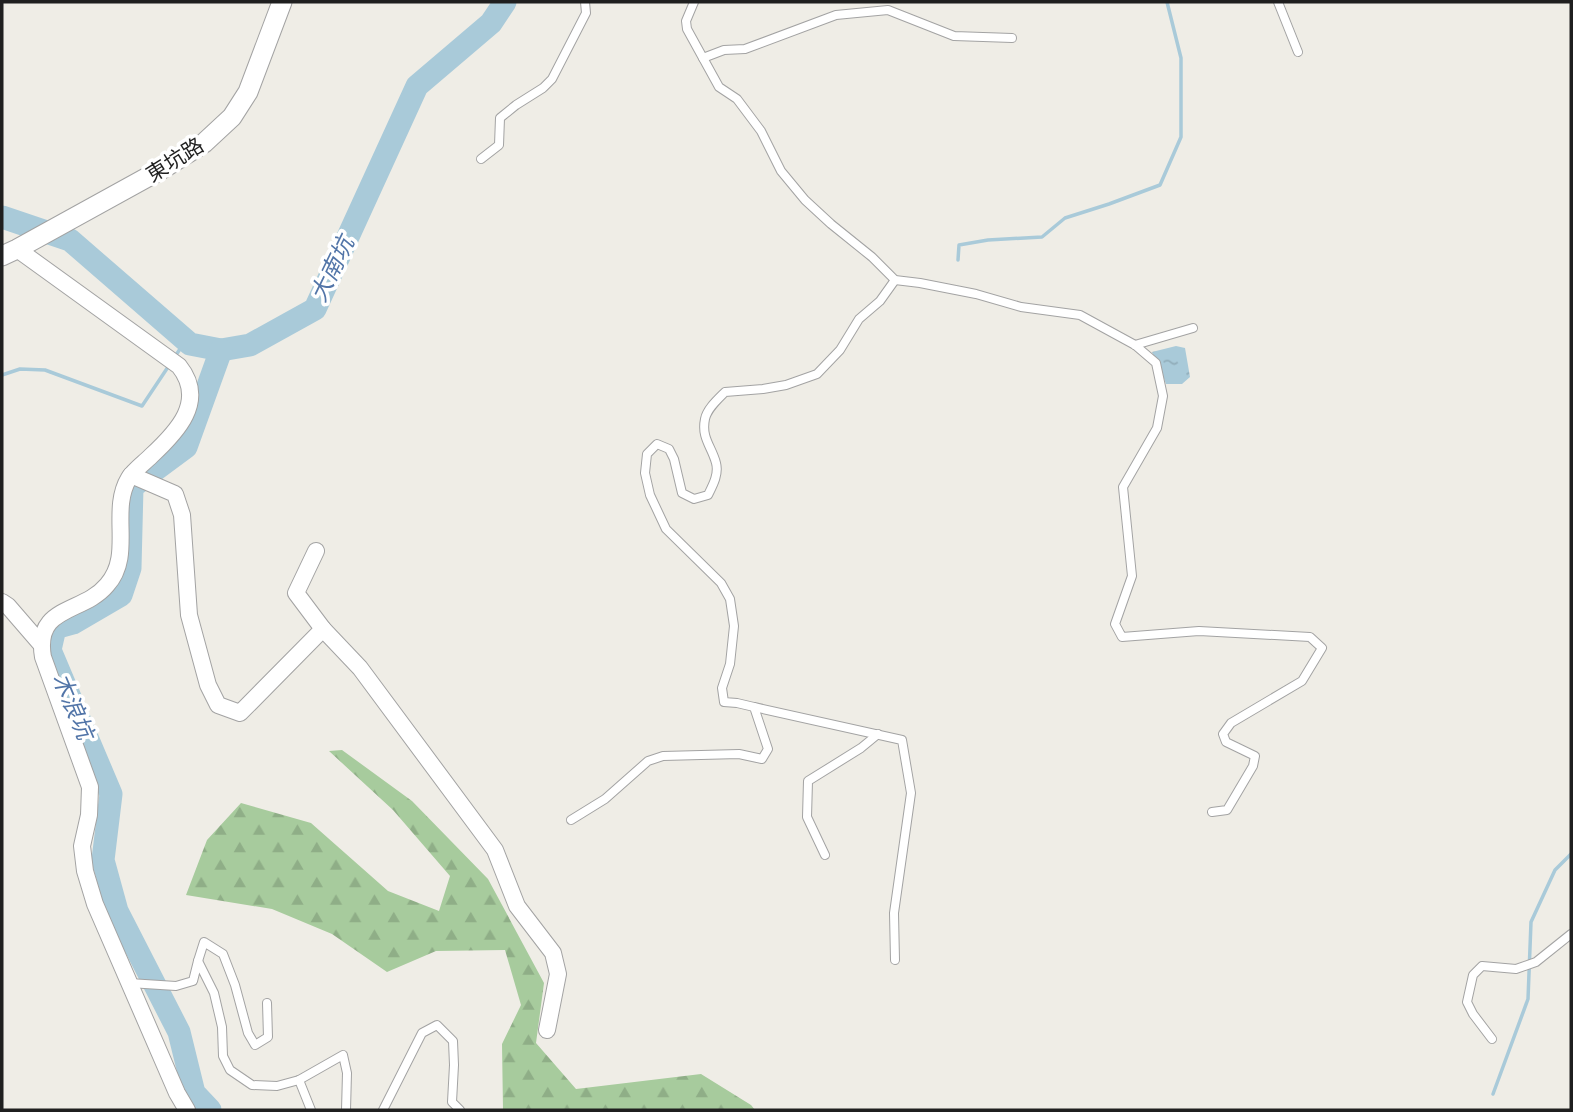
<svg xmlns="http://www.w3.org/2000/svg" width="1573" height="1112" font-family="Arial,'Noto Sans TC',sans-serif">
	<defs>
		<pattern id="forest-firs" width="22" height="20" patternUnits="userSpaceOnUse" patternTransform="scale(1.75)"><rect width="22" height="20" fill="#a7cb9d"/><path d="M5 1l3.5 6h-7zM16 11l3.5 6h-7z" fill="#8fae87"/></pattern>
		<pattern id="water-ripples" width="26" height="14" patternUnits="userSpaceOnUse" patternTransform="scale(1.75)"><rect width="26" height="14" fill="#a9cad9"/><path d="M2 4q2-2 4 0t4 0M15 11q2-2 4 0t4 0" fill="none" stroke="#91adba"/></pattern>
	</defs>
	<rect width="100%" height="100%" fill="#efede6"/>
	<polygon fill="url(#forest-firs)" points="342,750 412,801 488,879 544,983 536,1043 576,1089 701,1074 751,1105 755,1110 503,1110 502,1044 521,1005 505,950 436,951 387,972 332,934 272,909 186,895 207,840 241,803 311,823 388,891 439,911 450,876 393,810 329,751"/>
	<polygon fill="url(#water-ripples)" points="1176,346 1185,348 1190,377 1182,384 1166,384 1160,367 1152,352"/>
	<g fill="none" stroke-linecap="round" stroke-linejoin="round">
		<g stroke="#a9cad9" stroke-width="3.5">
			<polyline points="958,260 959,245 988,240 1042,237 1065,218 1109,204 1160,185 1181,137 1181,58 1167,2"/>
			<polyline points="174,358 186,340"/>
			<polyline points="2,375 20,369 45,370 142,406 170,364"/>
			<polyline points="1493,1094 1528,999 1531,922 1555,870 1571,854"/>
		</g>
		<g stroke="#a9cad9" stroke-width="23">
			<polyline points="2,217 70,240 190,344 221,350 250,345 315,309 417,86 491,23 505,2"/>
			<polyline points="210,1110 194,1093 179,1032 117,911 103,860 111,794 50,650 55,628 73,623 121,595 130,568 132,487 186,447 221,350"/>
		</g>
		<defs>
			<g id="service">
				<polyline points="694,2 686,21 687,29 719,87 737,99 761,131 781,171 805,200 831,224 872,257 895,280 920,283 976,294 1021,307 1080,315 1135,345 1156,363 1163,396 1157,428 1123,487 1132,576 1115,624 1122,637 1199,631 1310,637 1322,648 1302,681 1231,723 1223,734 1226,742 1255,756 1253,766 1227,810 1212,812"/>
				<polyline points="1278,2 1298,52"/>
				<polyline points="703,58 724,50 745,49 836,15 888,10 954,36 1012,38"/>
				<polyline points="481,159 499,145 500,118 516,105 543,88 552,79 586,13 585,2"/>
				<polyline points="1135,345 1193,328"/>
				<polyline points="754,707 902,740 911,793 894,913 895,960"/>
				<path d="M571,820L605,799L648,761L663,756L739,754L762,759L768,749L754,707L737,703L724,702L722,688L730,664L734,626L730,599L721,583L666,529L650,495L645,473L647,454L657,444L669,449L674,459L682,493L694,499L708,495C713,485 719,474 716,463C712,447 701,438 705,419C707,409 717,400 725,392L763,389L786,385L817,374L840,350L859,319L880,301L895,280"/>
				<polyline points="825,855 807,817 808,781 861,748 878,734"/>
				<polyline points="198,961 204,942 223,954 235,985 248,1033 255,1045 268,1037 267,1003"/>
				<polyline points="129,983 176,986 193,981 198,961 214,993 222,1027 223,1056 230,1070 252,1085 277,1086 299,1080 343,1055 347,1073 346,1110"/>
				<polyline points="1492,1039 1473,1014 1467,1002 1473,975 1482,966 1516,969 1536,962 1571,934"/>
				<polyline points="299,1080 311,1110"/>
				<polyline points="383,1110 422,1033 437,1025 453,1041 454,1065 452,1102 460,1110"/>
			</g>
			<g id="minor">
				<path d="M17,249L179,366C207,401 177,432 151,456C144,463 134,470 129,478C109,511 134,555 107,585C83,614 34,605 43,657L90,787L89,815L82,846L85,871L95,904L177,1093L187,1110"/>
				<polyline points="131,475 175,494 182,515 189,615 208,685 218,705 240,713 323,629"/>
				<polyline points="316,551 296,593 323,629 360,668 495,850 517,906 553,953 558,974 547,1030"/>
				<polyline points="2,602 8,606 40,643"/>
			</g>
			<polyline id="tertiary" points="2,256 17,249 164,168 204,143 232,117 248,92 282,2"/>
		</defs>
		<use href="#service" stroke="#a3a3a3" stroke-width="10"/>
		<use href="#minor" stroke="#a3a3a3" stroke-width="18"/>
		<use href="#tertiary" stroke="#a3a3a3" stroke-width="21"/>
		<use href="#service" stroke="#fff" stroke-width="8"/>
		<use href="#minor" stroke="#fff" stroke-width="16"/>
		<use href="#tertiary" stroke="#fff" stroke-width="19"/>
	</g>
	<g text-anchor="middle" stroke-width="7" stroke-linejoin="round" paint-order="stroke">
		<g font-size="21" fill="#1f1f1f" stroke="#fff">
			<text transform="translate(175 160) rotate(-32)" y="7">東坑路</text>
		</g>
		<g font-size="23" font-style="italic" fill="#5275a8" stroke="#fff">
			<text transform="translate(332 269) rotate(-64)" y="8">大南坑</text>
			<text transform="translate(73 706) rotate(67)" y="8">木浪坑</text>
		</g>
	</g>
	<rect width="1573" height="1112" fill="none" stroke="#1f1f1f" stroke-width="7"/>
</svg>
